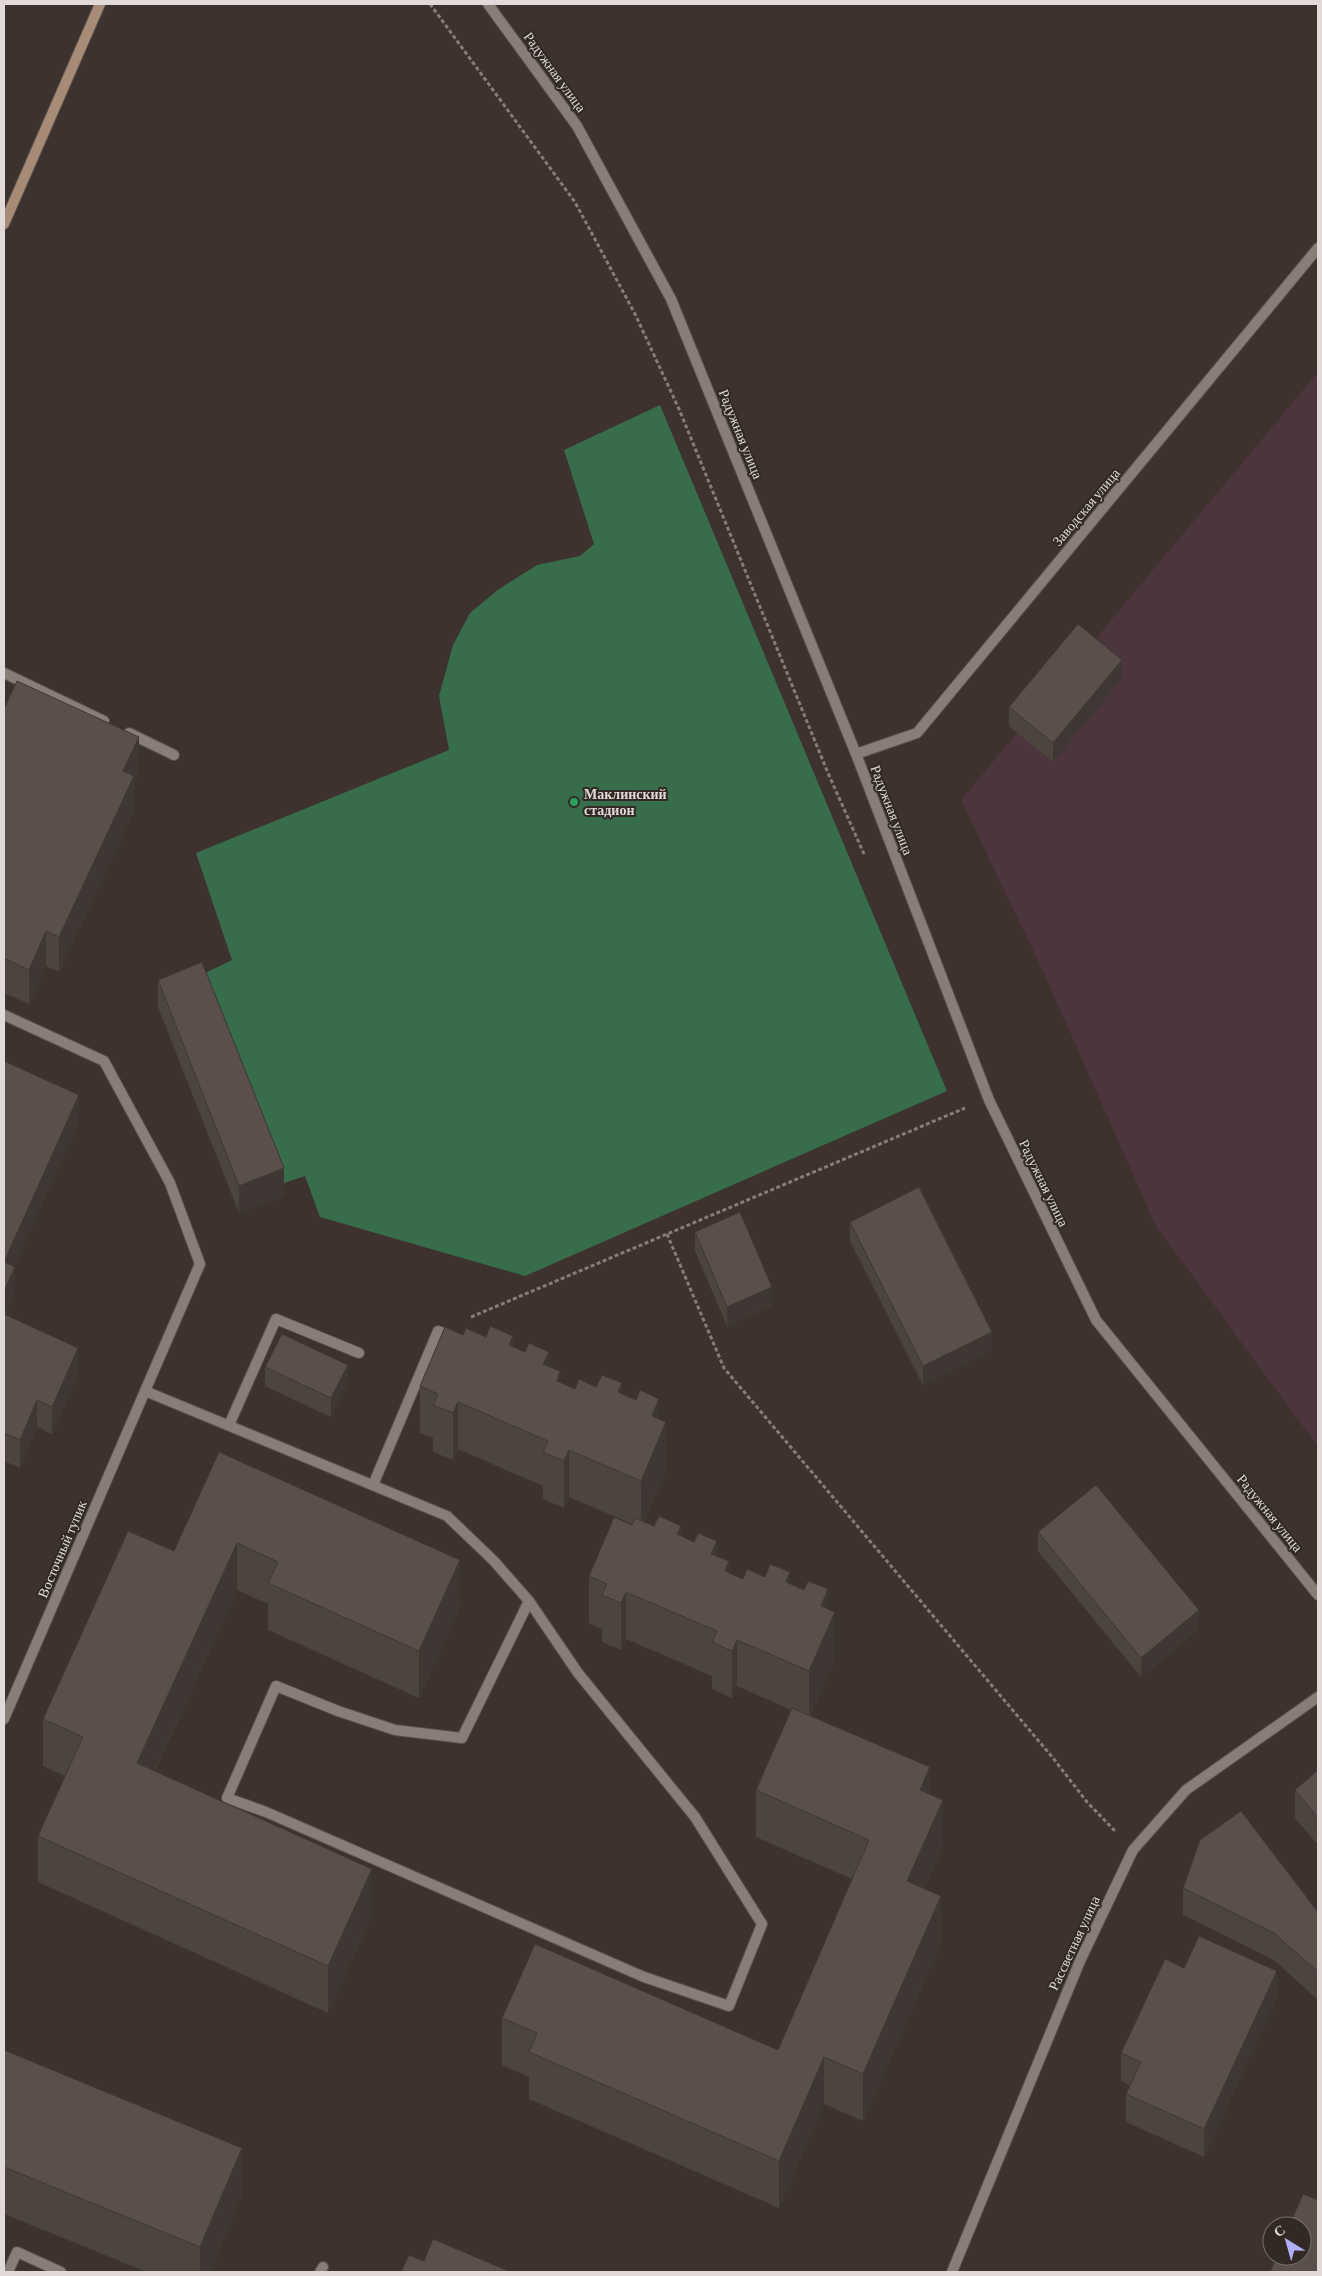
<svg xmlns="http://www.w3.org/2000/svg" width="1322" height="2276" font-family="'Crimson Pro',serif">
	<rect width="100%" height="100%" fill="#3d322e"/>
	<polygon fill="#4a363c" points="1318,372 1318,1447 1156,1226 1042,969 961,800"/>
	<polygon fill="#376d4a" points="660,405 947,1091 525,1276 320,1217 305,1176 257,1192 170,990 232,960 196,853 449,750 439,696 453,645 470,613 499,589 537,565 580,556 594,544 564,450"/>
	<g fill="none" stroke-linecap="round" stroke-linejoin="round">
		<defs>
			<g id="service">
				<polyline points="4,673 104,721"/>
				<polyline points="129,733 174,755"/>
				<polyline points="4,1015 104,1061 170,1183 200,1264 145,1391 447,1516 494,1561 529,1601 578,1673 695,1817 762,1924 729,2006 644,1977 266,1812 227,1798 276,1686 338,1711 395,1730 462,1738 529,1601"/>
				<polyline points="229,1425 276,1319 359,1353"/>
				<polyline points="373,1485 438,1331 456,1338"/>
				<polyline points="8,2272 17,2252 61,2272"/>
				<polyline points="320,2272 323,2267"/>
			</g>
			<g id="minor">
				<polyline points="488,4 577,126 671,299 856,754 989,1100 1096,1320 1318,1595"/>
				<polyline points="856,754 917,733 1318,248"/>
				<polyline points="4,1719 145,1391"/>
				<polyline points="952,2272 1080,1961 1133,1850 1186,1790 1318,1697"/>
			</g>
			<polyline id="secondary" points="4,224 100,4"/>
		</defs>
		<use href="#service" stroke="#58504c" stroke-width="12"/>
		<use href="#minor" stroke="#58504c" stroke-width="12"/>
		<use href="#secondary" stroke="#58504c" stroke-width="12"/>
		<g stroke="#867d7a" stroke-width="3" stroke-dasharray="4 2.5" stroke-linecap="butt">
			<polyline points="430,4 575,202 635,314 679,409 828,773 864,854"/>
			<polyline points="667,1234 724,1368 1053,1758 1087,1802 1115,1831"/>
			<polyline points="471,1317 965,1108"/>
		</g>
		<use href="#service" stroke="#897d78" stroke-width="10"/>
		<use href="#minor" stroke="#897d78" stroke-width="10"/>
		<use href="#secondary" stroke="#a88b76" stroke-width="10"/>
	</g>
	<g fill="#4d4440">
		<polygon points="1122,679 1053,762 1009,726 1009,707"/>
		<polygon points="4,709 139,772 134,783 134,811 59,972 46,966 29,1004 4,993"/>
		<polygon points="158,980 284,1196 239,1213 158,1007"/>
		<polygon points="4,1061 79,1122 14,1266 15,1294 5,1315 78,1375 52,1434 37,1427 20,1468 4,1461"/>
		<polygon points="850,1222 992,1350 923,1385 850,1241"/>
		<polygon points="695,1232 772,1306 727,1326 695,1251"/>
		<polygon points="463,1335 486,1337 513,1347 549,1366 560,1383 575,1389 596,1387 622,1394 659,1419 666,1469 644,1522 681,1536 717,1556 729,1573 743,1579 765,1577 790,1584 828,1609 835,1659 810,1716 930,1794 943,1846 924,1889 941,1943 863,2121 824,2104 779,2208 529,2099 529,2077 502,2065 502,2018 778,2050 852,1879 756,1837 756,1790 791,1710 737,1686 732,1698 712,1689 712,1676 626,1639 621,1650 602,1642 602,1629 589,1623 589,1576 632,1524 569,1497 564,1508 543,1499 543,1486 458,1449 453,1460 433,1452 433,1438 420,1433 420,1386"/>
		<polygon points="265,1367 348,1384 331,1417 265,1386"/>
		<polygon points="219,1452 460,1607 419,1698 268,1630 268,1604 237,1590 155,1771 372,1916 328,2013 38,1882 38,1836 65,1776 43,1766 43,1719 174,1551"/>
		<polygon points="1038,1532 1199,1629 1141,1677 1038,1551"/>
		<polygon points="1318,1770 1318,1845 1295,1818 1295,1790"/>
		<polygon points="1183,1888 1318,1912 1318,2000 1274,1960 1183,1915"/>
		<polygon points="1184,1968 1277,1998 1204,2157 1126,2122 1126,2094 1130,2085 1121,2081 1121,2053"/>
		<polygon points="4,2050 242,2195 210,2272 147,2272 4,2214"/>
	</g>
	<g fill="#3f3734">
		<polygon points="1122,660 1122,679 1053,762 1053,743"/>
		<polygon points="139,737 139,772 134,783 134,811 59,972 59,937 123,771"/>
		<polygon points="46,931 46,966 29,1004 29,970"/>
		<polygon points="79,1095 79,1122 4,1289 4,1262"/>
		<polygon points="284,1168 284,1196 239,1213 239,1186"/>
		<polygon points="15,1267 15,1294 4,1319 4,1291"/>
		<polygon points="772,1287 772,1306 727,1326 727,1307"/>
		<polygon points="992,1332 992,1350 923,1385 923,1366"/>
		<polygon points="513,1336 513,1383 509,1345"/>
		<polygon points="78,1348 78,1375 52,1434 52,1407"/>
		<polygon points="549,1352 549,1398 543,1364"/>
		<polygon points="348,1365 348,1384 331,1417 331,1398"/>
		<polygon points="560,1371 560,1418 557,1381"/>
		<polygon points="622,1383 622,1430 618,1392"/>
		<polygon points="659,1399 659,1438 666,1422 666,1469 641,1528 641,1481 652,1416"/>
		<polygon points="37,1400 37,1427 20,1468 20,1440"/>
		<polygon points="458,1402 458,1449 453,1460 453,1413"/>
		<polygon points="569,1450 569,1497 564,1508 564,1461"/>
		<polygon points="681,1526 681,1572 677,1534"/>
		<polygon points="717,1541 717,1588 711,1554"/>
		<polygon points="237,1543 237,1590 137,1809 137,1763"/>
		<polygon points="460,1560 460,1607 419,1698 419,1651"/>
		<polygon points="729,1561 729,1608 725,1571"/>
		<polygon points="790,1572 790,1619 786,1582"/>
		<polygon points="828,1589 828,1628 835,1612 835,1659 809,1718 809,1671 821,1606"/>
		<polygon points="626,1592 626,1639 621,1650 621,1603"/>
		<polygon points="1199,1610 1199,1629 1141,1677 1141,1658"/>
		<polygon points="737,1640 737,1686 732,1698 732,1651"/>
		<polygon points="930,1767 930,1814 920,1790"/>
		<polygon points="943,1800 943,1846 907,1928 907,1881"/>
		<polygon points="372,1869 372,1916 328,2013 328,1966"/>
		<polygon points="941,1896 941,1943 863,2121 863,2074"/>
		<polygon points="1277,1971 1277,1998 1204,2157 1204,2129"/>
		<polygon points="824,2057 824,2104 779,2208 779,2161"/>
		<polygon points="242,2148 242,2195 210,2272 200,2272 200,2247"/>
	</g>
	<g fill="#5a4f4a" stroke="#3f3734">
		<polygon points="1078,624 1122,660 1053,743 1009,707"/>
		<polygon points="17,681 139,737 123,771 134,776 59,937 46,931 29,970 4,958 4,709"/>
		<polygon points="202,962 284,1168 239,1186 158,980"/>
		<polygon points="4,1061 79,1095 4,1262 15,1267 4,1291"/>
		<polygon points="919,1187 992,1332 923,1366 850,1222"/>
		<polygon points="740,1212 772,1287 727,1307 695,1232"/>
		<polygon points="4,1314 78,1348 52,1407 37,1400 20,1440 4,1433"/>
		<polygon points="490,1326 513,1336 509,1345 525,1352 529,1343 549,1352 543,1364 560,1371 557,1381 575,1389 579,1379 596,1387 602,1375 622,1383 618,1392 636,1400 640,1390 659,1399 652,1416 666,1422 641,1481 569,1450 564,1461 543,1452 548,1441 458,1402 453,1413 433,1405 438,1394 420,1386 445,1327 463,1335 466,1328 486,1337"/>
		<polygon points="282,1334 348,1365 331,1398 265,1367"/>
		<polygon points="219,1452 460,1560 419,1651 268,1583 278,1562 237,1543 137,1763 372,1869 328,1966 38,1836 83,1737 43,1719 128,1531 174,1551"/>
		<polygon points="1096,1485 1199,1610 1141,1658 1038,1532"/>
		<polygon points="659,1516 681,1526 677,1534 694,1542 698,1533 717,1541 711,1554 729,1561 725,1571 743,1579 747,1569 765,1577 770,1564 790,1572 786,1582 804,1590 808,1581 828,1589 821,1606 835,1612 809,1671 737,1640 732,1651 712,1642 717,1631 626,1592 621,1603 602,1595 607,1584 589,1576 614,1517 632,1525 635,1518 654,1526"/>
		<polygon points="792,1708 930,1767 920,1790 943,1800 907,1881 941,1896 863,2074 824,2057 779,2161 529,2052 537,2033 502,2018 535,1944 778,2050 869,1840 756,1790"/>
		<polygon points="1318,1770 1318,1818 1295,1790"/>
		<polygon points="1241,1811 1318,1912 1318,1972 1274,1933 1183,1888 1200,1840"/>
		<polygon points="1199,1936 1277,1971 1204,2129 1126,2094 1141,2062 1121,2053 1165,1959 1184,1968"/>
		<polygon points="4,2050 242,2148 200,2247 4,2167"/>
		<polygon points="1303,2194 1318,2200 1318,2272 1270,2272 1277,2256 1302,2256 1302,2226 1289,2226"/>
		<polygon points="433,2239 511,2272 401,2272 409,2255 424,2261"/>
	</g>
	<circle fill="#2e9e5b" stroke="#322824" stroke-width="2" cx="574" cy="802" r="5"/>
	<g text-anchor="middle" stroke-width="4" stroke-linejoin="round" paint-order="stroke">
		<g font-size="14" fill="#e1dad8" stroke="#322824">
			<text transform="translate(555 72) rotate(54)" y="5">Радужная улица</text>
			<text transform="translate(741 434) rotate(68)" y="5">Радужная улица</text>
			<text transform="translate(1086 507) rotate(-50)" y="5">Заводская улица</text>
			<text transform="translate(892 810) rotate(69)" y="5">Радужная улица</text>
			<text transform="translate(1044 1183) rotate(64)" y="5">Радужная улица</text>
			<text transform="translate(1270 1513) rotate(51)" y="5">Радужная улица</text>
			<text transform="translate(62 1549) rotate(-67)" y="5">Восточный тупик</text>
			<text transform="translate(1074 1943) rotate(-65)" y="5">Рассветная улица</text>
		</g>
		<g font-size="14" font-weight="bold" fill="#e1dad8" stroke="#322824" text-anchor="start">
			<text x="584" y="799">Маклинский<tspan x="584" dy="16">стадион</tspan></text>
		</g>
	</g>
	<rect width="1322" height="2276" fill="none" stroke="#e1dad8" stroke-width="10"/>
	<g transform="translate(1287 2241) rotate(323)"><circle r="24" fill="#322824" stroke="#786f6c"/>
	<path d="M0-4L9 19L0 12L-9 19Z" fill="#aeaefb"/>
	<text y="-8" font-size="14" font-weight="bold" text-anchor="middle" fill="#e1dad8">С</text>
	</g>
</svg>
